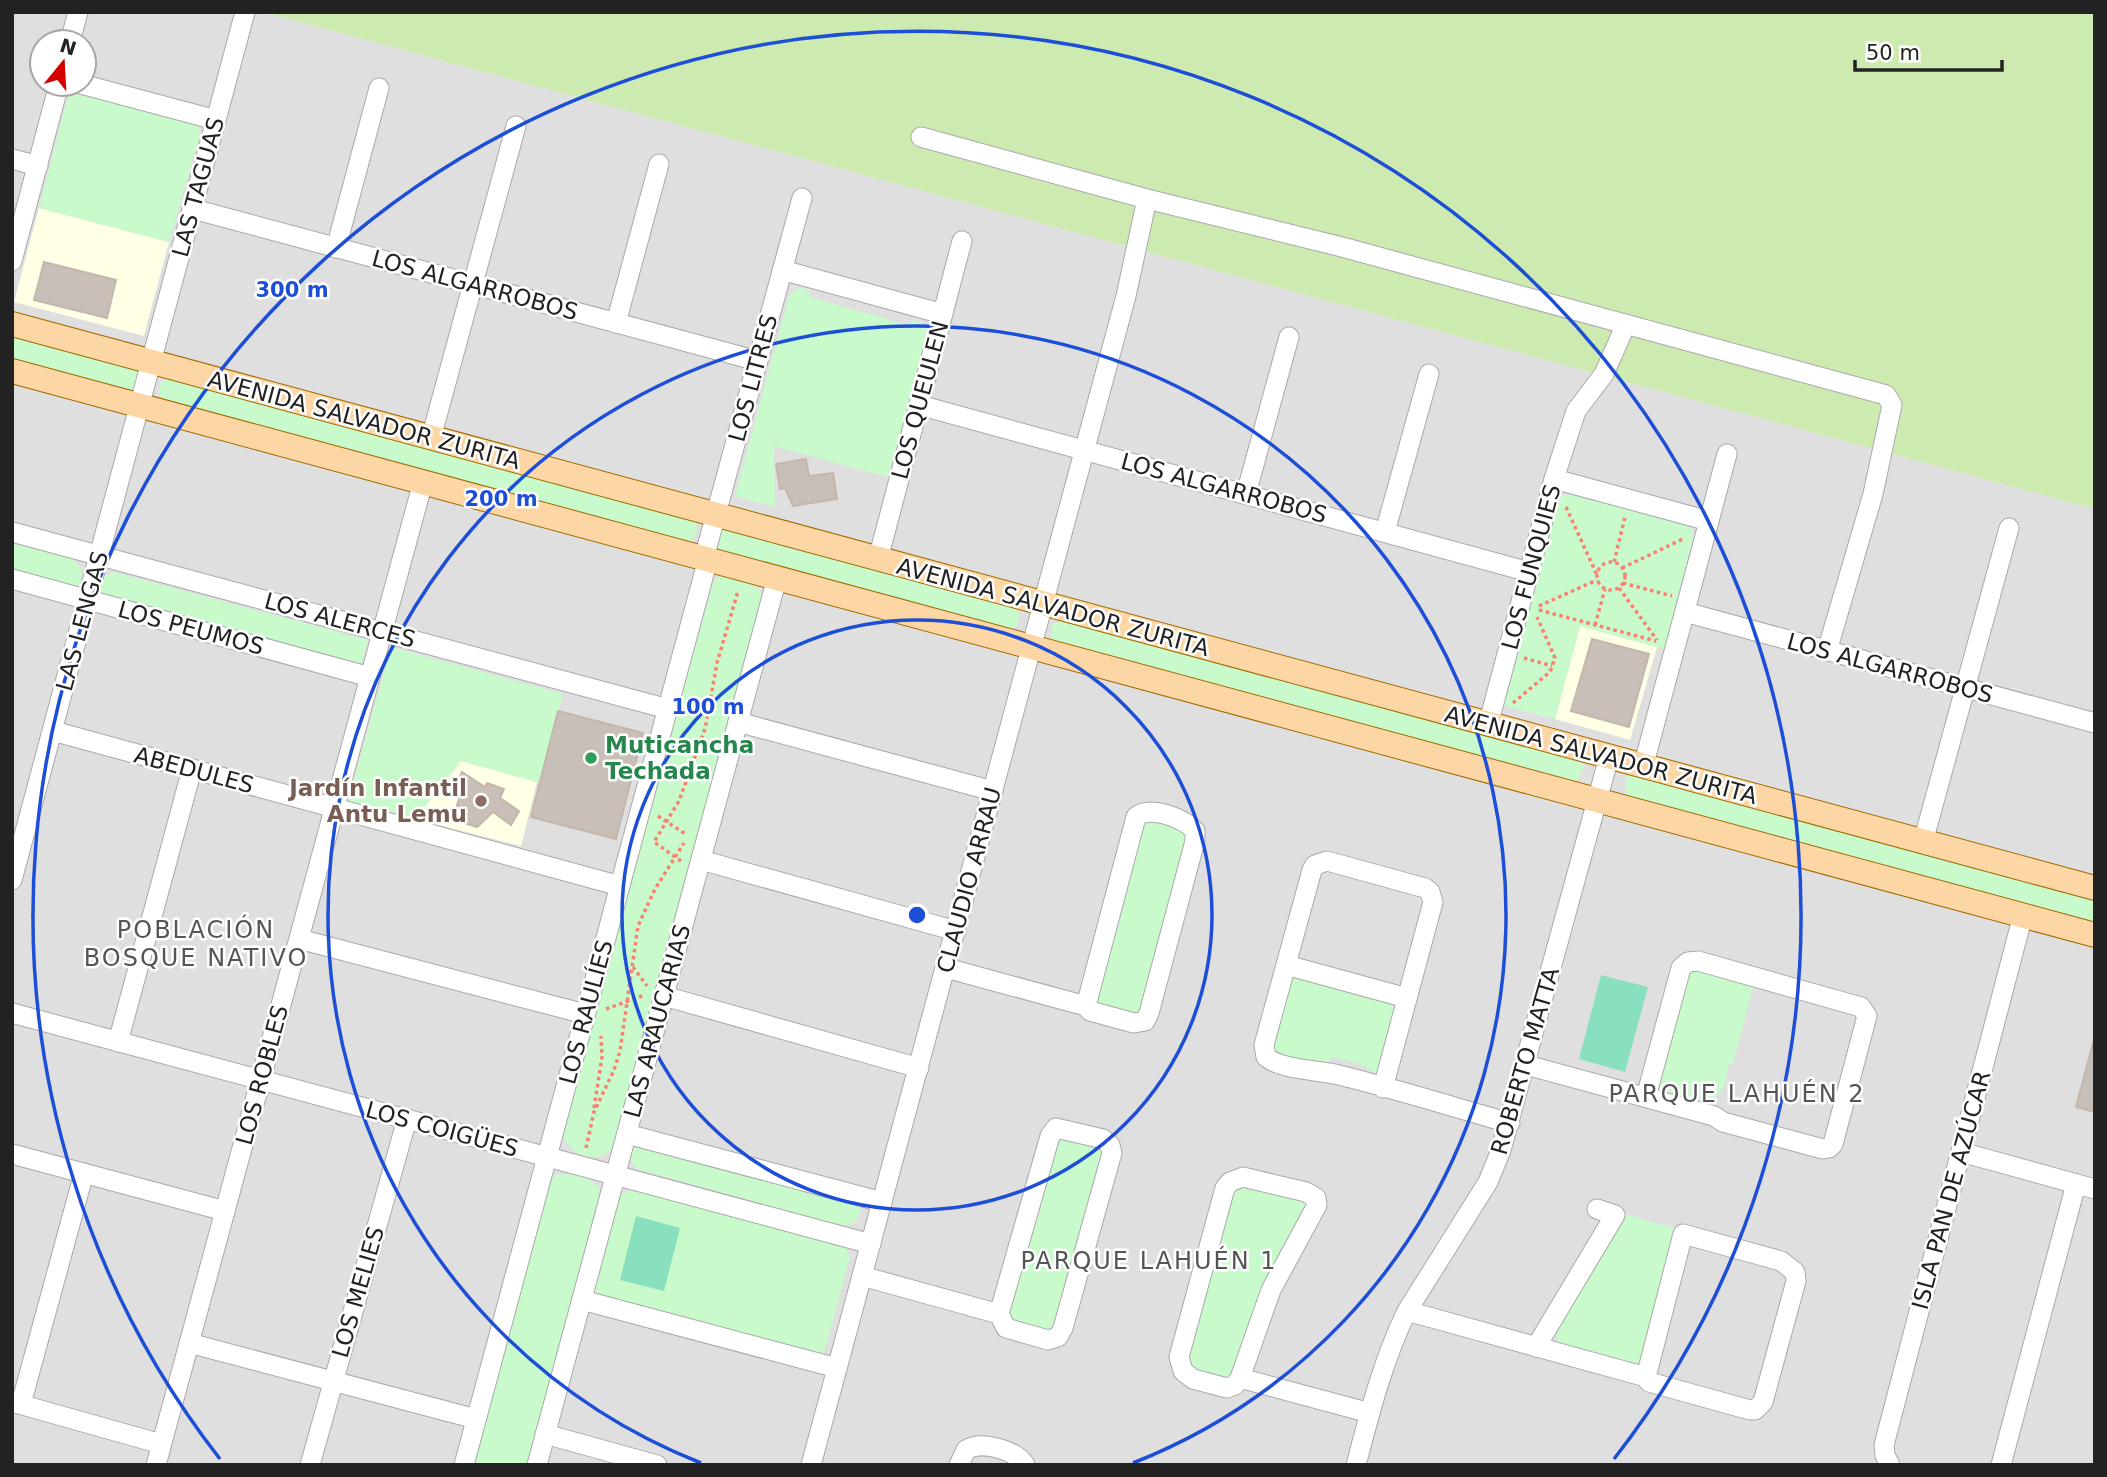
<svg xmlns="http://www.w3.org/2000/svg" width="2107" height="1477" font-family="'DejaVu Sans',sans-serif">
	<rect width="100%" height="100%" fill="#f2efe9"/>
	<path fill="#e0dfdf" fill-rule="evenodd" d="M12,12H263L2095,509V1465H12ZM42,42H84V84H42Z"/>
	<g fill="#ffffe5">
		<polygon points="39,208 169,242 144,336 14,302"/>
		<polygon points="1580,626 1657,647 1630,740 1555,719"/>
		<polygon points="461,761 537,782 521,846 415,819"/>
	</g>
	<polygon fill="#cdebb0" points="263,12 2095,12 2095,509"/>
	<g fill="#c8facc">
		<polygon points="83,91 191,120 198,126 200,135 169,242 39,208 67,100 73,93"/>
		<path d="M801,288L809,290V297L908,325L913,320C922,322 925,325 927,335L888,477L774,446L775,507L735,496L789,296L793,290Z"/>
		<polygon points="12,335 134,368 138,372 136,387 128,391 12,360"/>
		<path d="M170,378L694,520C700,527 697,534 692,541L687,542L164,401C158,394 158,389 161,382Z"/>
		<polygon points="1569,494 1686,525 1692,529 1693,538 1664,649 1580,626 1555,719 1504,706 1559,500 1563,495"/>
		<path d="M724,528L1015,607L1020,616L1016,627L1009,629L721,552C714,545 716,534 724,528Z"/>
		<path d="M12,543L73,559C85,569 81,578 78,592L12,574Z"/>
		<polygon points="113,572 368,640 360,669 98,597 103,578"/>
		<path d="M721,576C736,580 760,581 763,597L615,1146C600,1167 565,1156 563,1131L713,582Z"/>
		<polygon points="1063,619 1579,759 1584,767 1577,781 1573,782 1056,642 1052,639 1052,625"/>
		<polygon points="391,647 563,694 540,783 461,761 415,819 348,801"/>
		<path d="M1632,774L2095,899V923L1631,798C1623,791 1622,779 1632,774Z"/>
		<polygon points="1148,818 1190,833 1140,1015 1095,1007 1139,824"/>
		<path d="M1691,968L1754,984L1733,1064H1729C1727,1073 1726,1084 1721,1091C1707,1109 1678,1094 1662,1090L1658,1086Z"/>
		<polygon points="1291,974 1396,1003 1380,1069 1377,1074 1360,1064 1333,1057 1330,1059 1329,1066 1277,1058 1270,1047"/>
		<polygon points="1056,1135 1106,1150 1056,1332 1014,1324 1007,1316"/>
		<path d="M634,1144L862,1205C859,1218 857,1224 843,1226L637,1169L630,1158Z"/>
		<path d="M562,1174C578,1174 601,1178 601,1198L526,1465H473L550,1183L554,1176Z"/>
		<polygon points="1236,1184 1304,1199 1309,1205 1236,1376 1226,1382 1186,1366 1230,1191"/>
		<polygon points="632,1189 843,1247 848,1251 850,1257 824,1353 820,1357 595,1296 593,1291 619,1196"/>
		<polygon points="1622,1213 1680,1230 1643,1362 1637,1363 1558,1342 1555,1327"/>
	</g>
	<g fill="#88e0be">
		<polygon points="1601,975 1648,987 1625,1072 1579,1059"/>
		<polygon points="636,1216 680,1228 664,1291 620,1280"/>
	</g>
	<g fill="#c7bfb8" stroke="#c4b6ab" stroke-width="2">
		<polygon points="44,262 116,280 107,318 34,300"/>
		<polygon points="806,459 809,476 833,473 837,499 793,506 785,488 780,489 776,464"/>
		<polygon points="1592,639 1649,654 1629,727 1571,711"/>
		<polygon points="558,711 643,733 616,839 531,817"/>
		<polygon points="462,772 485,787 487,783 504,789 500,798 519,811 511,825 493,812 477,827 452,819 462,791 456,786"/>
		<polygon points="2095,1036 2095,1112 2076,1107"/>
	</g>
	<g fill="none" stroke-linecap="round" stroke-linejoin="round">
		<defs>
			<g id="minor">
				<polyline points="70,42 78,12"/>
				<polyline points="81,84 216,120"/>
				<polyline points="921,137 1147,199 1342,247 1886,395 1892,405 1873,494 1827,651"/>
				<polyline points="12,159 38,166"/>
				<polyline points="193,209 758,361"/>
				<polyline points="336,248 379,88"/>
				<polyline points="12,261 59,84"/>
				<polyline points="782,270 943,314"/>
				<polyline points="616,323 659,164"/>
				<polyline points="919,405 1529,572"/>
				<polyline points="431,438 516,126"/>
				<polyline points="1554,479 1709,521"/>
				<polyline points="1246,494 1289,337"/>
				<polyline points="12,532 668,709"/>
				<polyline points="1385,532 1429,374"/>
				<polyline points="704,558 802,198"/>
				<polyline points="878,559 962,241"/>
				<polyline points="12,579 370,677"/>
				<polyline points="1685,612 2095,723"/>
				<polyline points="738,722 993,791"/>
				<polyline points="1488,725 1554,479 1576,411 1604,374 1626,324"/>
				<polyline points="53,731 620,886"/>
				<polyline points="1643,767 1727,454"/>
				<polyline points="1923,842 2009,528"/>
				<polyline points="701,860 956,931"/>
				<polyline points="12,880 245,12"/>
				<polyline points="299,939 585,1014"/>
				<polyline points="1286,965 1407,998"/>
				<path d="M946,968L1086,1006L1090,1011L1134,1023L1145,1021L1149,1013L1195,841V831C1185,818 1149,805 1136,817L1086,1006"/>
				<polyline points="664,996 919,1068"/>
				<polyline points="12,1013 871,1244"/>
				<polyline points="118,1042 192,769"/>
				<polyline points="1526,1065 1714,1116 1723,1122 1823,1149 1829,1148 1833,1144 1867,1016 1861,1007 1698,961 1688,962 1681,968 1646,1097"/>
				<path d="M1383,1088L1433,902L1430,892L1425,888L1327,861L1315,865L1312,870L1264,1045L1266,1057C1282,1070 1318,1070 1339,1075C1396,1089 1453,1107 1510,1123"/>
				<polygon points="1056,1128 1103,1139 1110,1145 1112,1153 1063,1328 1058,1337 1048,1340 1006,1328 999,1314 1050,1136"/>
				<polyline points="627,1134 882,1202"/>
				<polyline points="1961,1152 2095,1189"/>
				<polyline points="12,1154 225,1211"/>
				<polygon points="1243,1177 1306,1192 1316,1198 1317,1205 1271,1290 1240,1378 1235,1385 1227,1388 1193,1379 1183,1371 1179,1357 1225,1188 1230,1182"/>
				<polyline points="862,1276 999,1314"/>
				<polyline points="582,1300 837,1368"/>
				<polyline points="1407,1311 1646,1377 1649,1382 1750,1410 1755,1410 1763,1402 1796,1281 1795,1272 1781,1261 1683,1234 1646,1377"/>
				<polyline points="189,1343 476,1419"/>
				<polyline points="1536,1347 1615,1215 1597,1209"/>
				<polyline points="1240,1378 1370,1413"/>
				<polyline points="12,1402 161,1444"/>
				<polyline points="21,1404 84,1173"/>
				<polyline points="545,1434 657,1465"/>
				<polyline points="156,1465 423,482"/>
				<polyline points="310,1465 407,1119"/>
				<polyline points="464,1465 708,559"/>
				<polyline points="537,1465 777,578"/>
				<polyline points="811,1465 1126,296 1147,199"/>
				<path d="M959,1465L966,1450C981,1440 1016,1450 1025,1465"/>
				<path d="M1356,1465C1370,1412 1383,1360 1407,1311L1488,1182L1501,1150L1609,757"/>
				<polyline points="1890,1465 1885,1455 1884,1445 2023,915"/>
				<polyline points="2001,1465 2076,1184"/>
			</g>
			<g id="major">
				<polyline points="12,324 2095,888"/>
				<polyline points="12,371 2095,935"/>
			</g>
		</defs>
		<use href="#minor" stroke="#a9a9a9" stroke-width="21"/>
		<use href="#major" stroke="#a06b00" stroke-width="26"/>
		<g stroke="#fa8072" stroke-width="3.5" stroke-dasharray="3.5 3.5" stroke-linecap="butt">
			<polyline points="1566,507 1597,575"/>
			<circle cx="1611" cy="576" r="14"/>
			<polyline points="1614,562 1625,517"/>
			<polyline points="1622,568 1683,539"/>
			<polyline points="1623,583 1672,596"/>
			<polyline points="1619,588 1657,640"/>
			<polyline points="1539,606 1597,580"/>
			<polyline points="1539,610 1656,641"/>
			<polyline points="1595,625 1605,589"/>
			<polyline points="1524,658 1552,666"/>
			<polyline points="1513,703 1550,672 1555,658 1537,617"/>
			<polyline points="658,816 687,835"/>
			<polyline points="681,861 654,842 679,801 705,729 717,663 738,591"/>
			<polyline points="633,967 647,986"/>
			<polyline points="606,1009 645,995"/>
			<polyline points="594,1108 602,1057 601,1036"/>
			<polyline points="586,1148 594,1112 614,1070 620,1051 638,926 655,889 684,843"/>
		</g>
		<use href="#minor" stroke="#fff" stroke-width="19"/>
		<use href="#major" stroke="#fcd6a4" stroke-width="24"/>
	</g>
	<g fill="none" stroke="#1d4ed8" stroke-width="3.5">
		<circle cx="917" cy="915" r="295"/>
		<path d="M701 1463A589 589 0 1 1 1133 1463"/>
		<path d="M220 1459A884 884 0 1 1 1614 1459"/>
	</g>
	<circle fill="#2e9e5b" stroke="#fff" stroke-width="2.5" cx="591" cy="758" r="7"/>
	<circle fill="#8d6e63" stroke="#fff" stroke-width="2.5" cx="481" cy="801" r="7"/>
	<g text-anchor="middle" stroke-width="5" stroke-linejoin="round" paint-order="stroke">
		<g font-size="23" fill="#222" stroke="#fff">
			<text transform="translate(198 187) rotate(-75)" y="8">LAS TAGUAS</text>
			<text transform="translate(475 285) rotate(15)" y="8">LOS ALGARROBOS</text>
			<text transform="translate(753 378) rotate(-75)" y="8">LOS LITRES</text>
			<text transform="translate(920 400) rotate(-75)" y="8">LOS QUEULEN</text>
			<text transform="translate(364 420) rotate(15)" y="8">AVENIDA SALVADOR ZURITA</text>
			<text transform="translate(1224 488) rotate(15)" y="8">LOS ALGARROBOS</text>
			<text transform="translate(1531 567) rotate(-75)" y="8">LOS FUNQUIES</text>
			<text transform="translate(1053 607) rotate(15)" y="8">AVENIDA SALVADOR ZURITA</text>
			<text transform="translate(340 620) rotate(15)" y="8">LOS ALERCES</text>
			<text transform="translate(82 621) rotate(-75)" y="8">LAS LENGAS</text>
			<text transform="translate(191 628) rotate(15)" y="8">LOS PEUMOS</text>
			<text transform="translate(1890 668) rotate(15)" y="8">LOS ALGARROBOS</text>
			<text transform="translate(1601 755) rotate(15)" y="8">AVENIDA SALVADOR ZURITA</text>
			<text transform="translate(194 770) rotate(15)" y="8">ABEDULES</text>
			<text transform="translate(969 880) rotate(-75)" y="8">CLAUDIO ARRAU</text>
			<text transform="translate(586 1012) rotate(-75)" y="8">LOS RAULÍES</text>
			<text transform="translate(657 1021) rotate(-75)" y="8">LAS ARAUCARIAS</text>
			<text transform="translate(1525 1061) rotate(-74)" y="8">ROBERTO MATTA</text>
			<text transform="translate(262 1075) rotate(-75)" y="8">LOS ROBLES</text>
			<text transform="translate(442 1129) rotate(15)" y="8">LOS COIGÜES</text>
			<text transform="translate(1951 1190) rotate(-75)" y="8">ISLA PAN DE AZÚCAR</text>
			<text transform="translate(358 1292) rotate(-74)" y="8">LOS MELIES</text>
		</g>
		<g font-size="23" font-weight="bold" fill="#27864d" stroke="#fff" text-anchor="start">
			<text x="605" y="753">Muticancha<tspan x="605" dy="26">Techada</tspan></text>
		</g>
		<g font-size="23" font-weight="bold" fill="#785e54" stroke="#fff" text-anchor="end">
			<text x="467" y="796">Jardín Infantil<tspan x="467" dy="26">Antu Lemu</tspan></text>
		</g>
		<g font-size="24" letter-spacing="2" fill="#555" stroke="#fff">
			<text x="196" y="938">POBLACIÓN<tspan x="196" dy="28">BOSQUE NATIVO</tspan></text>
			<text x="1737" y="1102">PARQUE LAHUÉN 2</text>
			<text x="1149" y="1269">PARQUE LAHUÉN 1</text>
		</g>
	</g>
	<circle cx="917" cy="915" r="10" fill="#1d4ed8" stroke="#fff" stroke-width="3.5"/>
	<g font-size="21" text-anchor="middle" font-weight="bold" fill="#1d4ed8" stroke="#fff" stroke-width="5" stroke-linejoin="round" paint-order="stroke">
		<text x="292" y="297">300 m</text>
		<text x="501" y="506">200 m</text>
		<text x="708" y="714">100 m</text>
	</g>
	<rect width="2107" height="1477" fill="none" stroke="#222222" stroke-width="28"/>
	<g transform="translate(63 63) rotate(18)"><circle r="33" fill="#ffffff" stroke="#a7a7a7" stroke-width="2"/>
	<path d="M0-5L12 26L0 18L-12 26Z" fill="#d40000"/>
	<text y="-10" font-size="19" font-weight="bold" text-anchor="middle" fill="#222222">N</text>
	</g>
	<path d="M1855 60v10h147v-10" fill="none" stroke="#222222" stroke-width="3.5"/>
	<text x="1866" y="60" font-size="21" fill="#222222" stroke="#ffffff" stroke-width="5" paint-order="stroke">50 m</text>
</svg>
